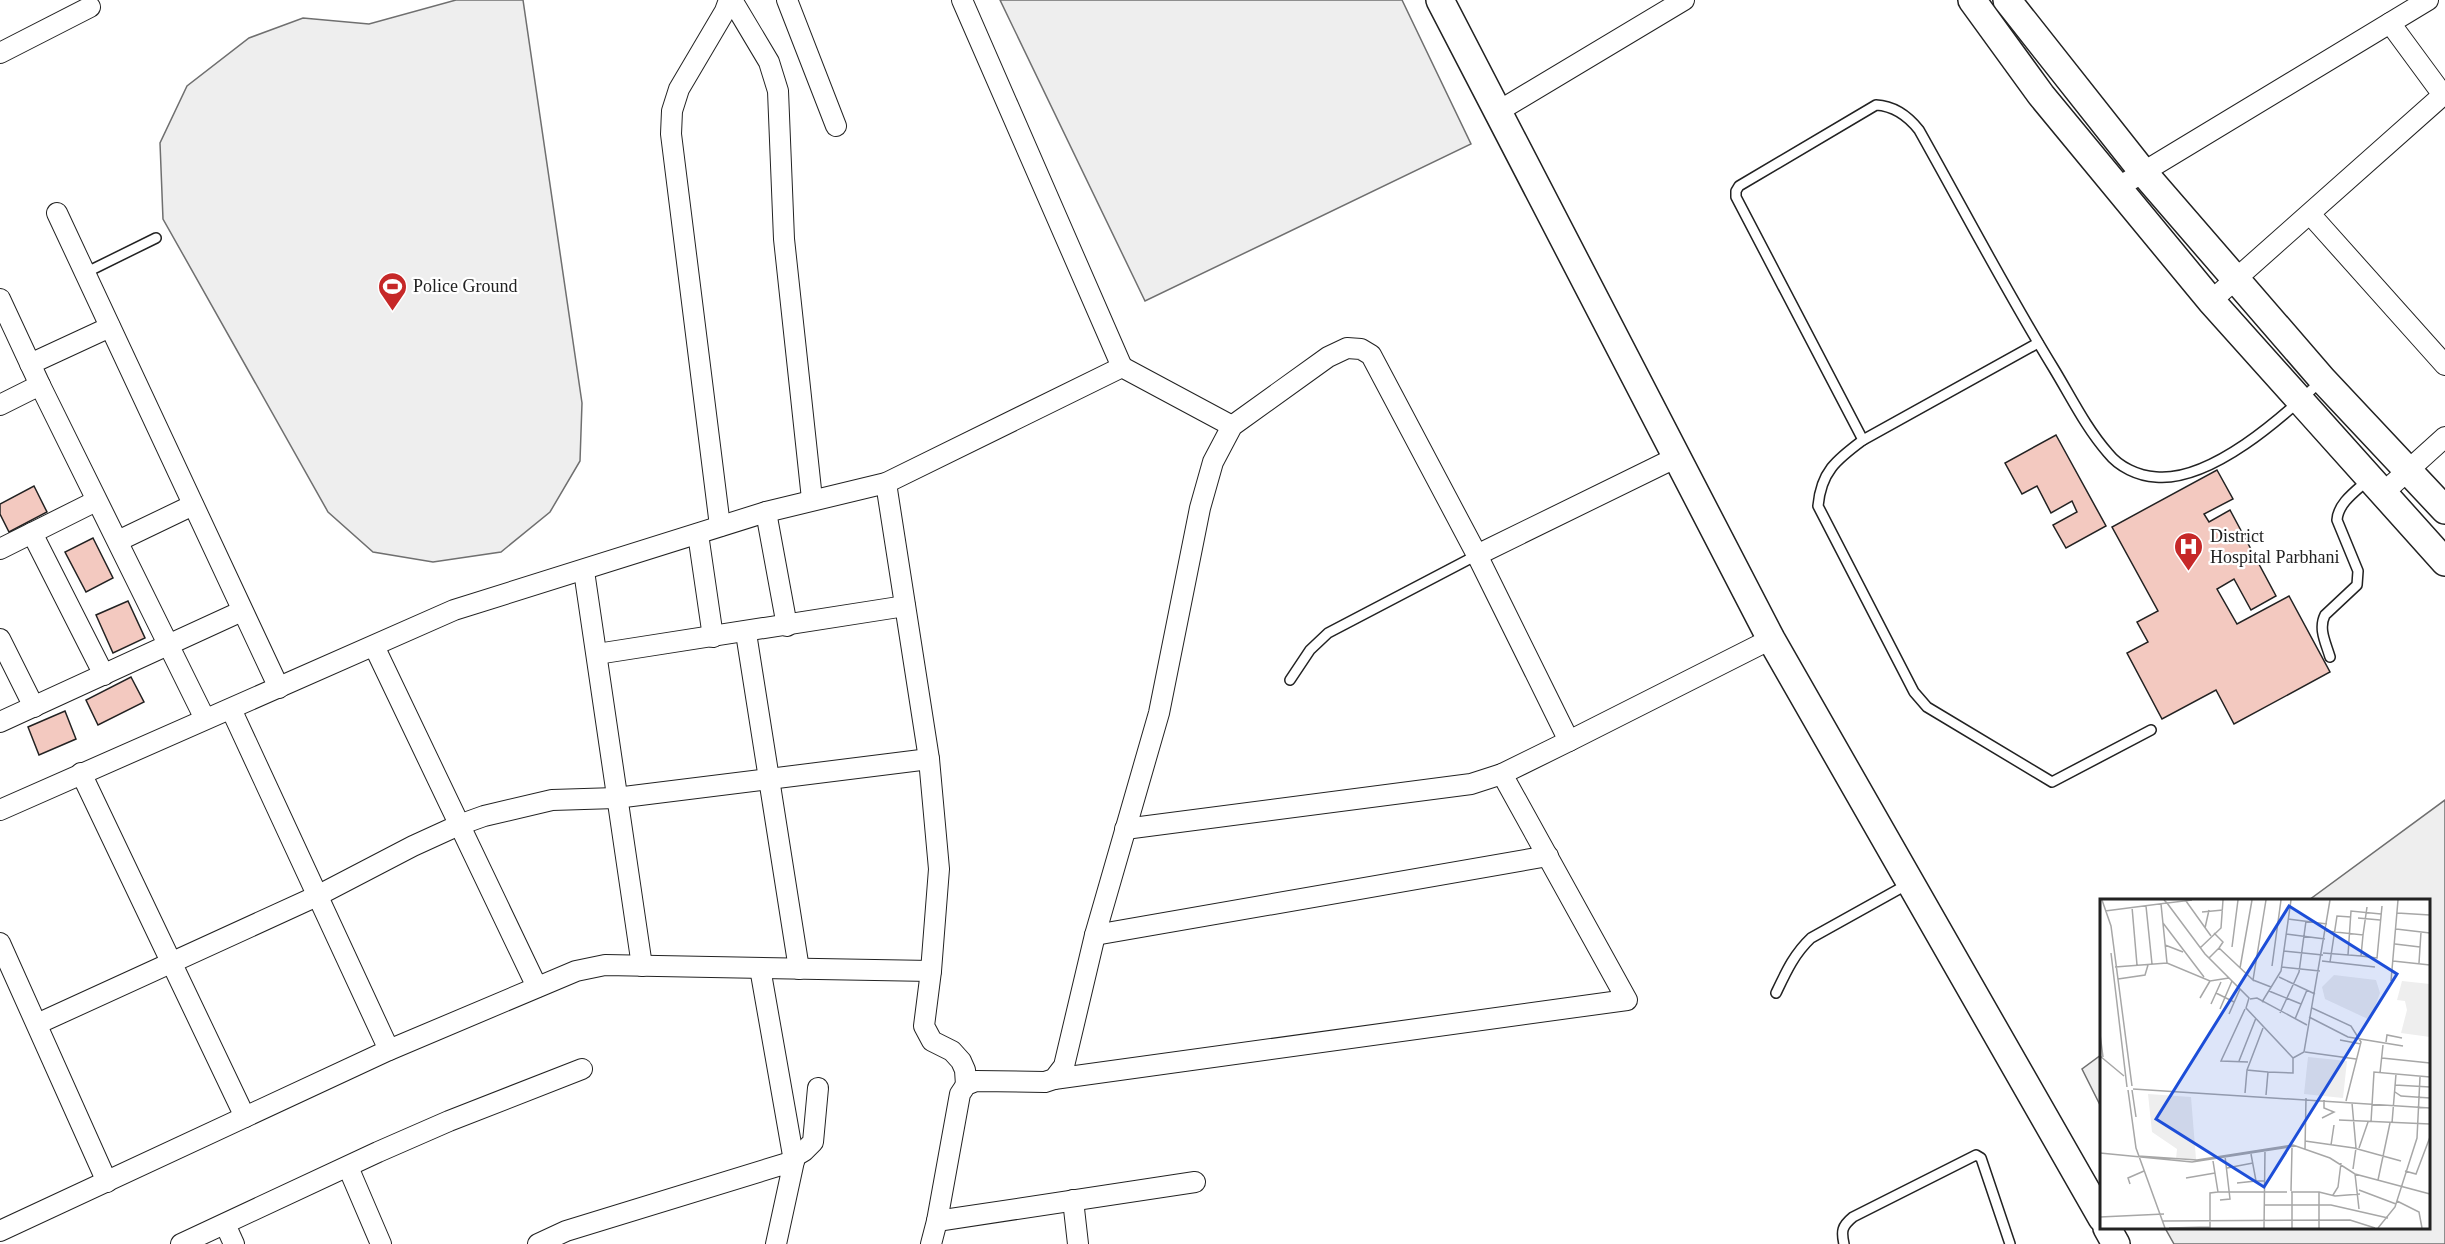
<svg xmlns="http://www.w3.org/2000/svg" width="2445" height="1244" font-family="Georgia,serif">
	<rect width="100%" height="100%" fill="#fff"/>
	<g fill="#eee" stroke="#6f6f6f" stroke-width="1.5">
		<polygon points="456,0 523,0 582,403 580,461 550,512 501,552 433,562 373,552 328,512 163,219 160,143 187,86 249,38 303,18 369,24"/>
		<polygon points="1000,0 1402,0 1471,144 1145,301"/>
		<polygon points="2445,800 2445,1244 2174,1244 2165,1228 2428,1228 2428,900 2309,900"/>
		<polygon points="2101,1055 2101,1107 2082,1069"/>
	</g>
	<g fill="#f3c9c0" stroke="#222" stroke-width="1.5">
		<polygon points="2056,435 2106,526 2066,548 2053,525 2077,512 2072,501 2051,513 2037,486 2022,494 2005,463"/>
		<polygon points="2217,470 2233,499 2204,514 2209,522 2230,510 2276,596 2251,610 2234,579 2217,589 2237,624 2289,596 2330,672 2234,724 2216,690 2162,719 2127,653 2148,642 2137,622 2158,611 2112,527"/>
		<polygon points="34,486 47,512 9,532 0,514 0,504"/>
		<polygon points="93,538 113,578 86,592 65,552"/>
		<polygon points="128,601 145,638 113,653 96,615"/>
		<polygon points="131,677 144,702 98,725 86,700"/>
		<polygon points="65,711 76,739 39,755 28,727"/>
	</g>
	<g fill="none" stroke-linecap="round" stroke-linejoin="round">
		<defs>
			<g id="lane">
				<polyline points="85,273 156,238"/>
				<path d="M2038,343L1863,440C1836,460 1821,472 1818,506L1914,692L1927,707L2052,782L2151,730"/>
				<path d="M1863,440L1736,197V191L1739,186L1876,105C1895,106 1908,116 1919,130C1964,210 2006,291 2054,369C2071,397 2086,428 2108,453C2119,467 2138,476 2156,477C2211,482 2283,417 2321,381"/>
				<path d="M2330,657C2326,643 2318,629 2325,615L2357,585L2358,571L2337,520C2338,503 2356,491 2368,480"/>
				<polyline points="1290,680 1310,650 1328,633 1477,555"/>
				<path d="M1776,993C1786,972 1794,954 1811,938L1908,884"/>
				<path d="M1844,1244C1841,1231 1842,1226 1853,1217L1976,1155L1981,1158L2010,1244"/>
			</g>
			<g id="street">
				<polyline points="732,0 769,62 778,91 784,239 812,499"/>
				<polyline points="787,0 836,126"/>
				<polyline points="962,0 1122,367"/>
				<polyline points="0,53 90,7"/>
				<polyline points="1497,112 1684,0"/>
				<polyline points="2117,188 2428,0"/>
				<polyline points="57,213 279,688"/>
				<polyline points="2310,214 2445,365"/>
				<polyline points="0,299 40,385"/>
				<polyline points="2211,301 2443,95 2390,23"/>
				<polyline points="30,364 110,327"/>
				<polyline points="0,405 40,385 205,719"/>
				<polyline points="886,483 929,759 939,869 931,971 924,1026 932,1041 952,1051 961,1061 965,1070 966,1085"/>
				<polyline points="2383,493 2445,437"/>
				<polyline points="766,512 787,626"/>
				<polyline points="720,526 671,134 672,111 679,89 725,11 729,0"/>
				<polyline points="32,533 104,675"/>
				<polyline points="698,534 713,637"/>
				<polyline points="118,541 193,505"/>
				<polyline points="0,549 96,501"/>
				<polyline points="584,571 642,966"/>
				<polyline points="746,633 799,969"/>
				<polyline points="0,639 34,707"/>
				<polyline points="374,646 537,987"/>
				<polyline points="597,654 905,606"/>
				<polyline points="231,709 389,1050"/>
				<polyline points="0,722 242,611"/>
				<polyline points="1569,741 1771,639"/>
				<polyline points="81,773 245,1117"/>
				<polyline points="0,810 454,610 766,512 886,483 1122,367 1232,426"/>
				<polyline points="1125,829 1471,784 1502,774 1569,741 1477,555"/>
				<polyline points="1095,935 1548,856"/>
				<polyline points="0,943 107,1182"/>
				<polyline points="760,968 794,1161"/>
				<polyline points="37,1024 317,896 413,846 459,825 484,816 552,800 616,798 929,759"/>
				<polyline points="1054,1079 1627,1000 1502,774"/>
				<polyline points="794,1157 804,1151 813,1142 818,1088"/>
				<polyline points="348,1167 381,1244"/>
				<polyline points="1073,1200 1078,1244"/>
				<polyline points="937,1221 1195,1182"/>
				<polyline points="225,1224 234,1244"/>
				<polyline points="0,1231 389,1050 576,971 605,965 931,971"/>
				<polyline points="181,1244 378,1152 449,1121 582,1069"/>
				<polyline points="538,1244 566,1231 794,1161 776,1244"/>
				<polyline points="931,1244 937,1221 960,1094 966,1085 976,1081 1045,1082 1054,1079 1064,1066 1095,935 1159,713 1200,508 1213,462 1232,426 1328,357 1347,348 1361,349 1371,355 1477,555 1677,457"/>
			</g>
			<g id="secondary">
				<polyline points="1440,0 1771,639 2102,1218"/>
				<polyline points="1972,0 2041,95 2211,301 2445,562"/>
				<polyline points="2007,0 2143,172 2323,380 2445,510"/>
				<polyline points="2107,1228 2116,1244"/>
			</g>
		</defs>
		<use href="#lane" stroke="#222" stroke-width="12"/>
		<use href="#street" stroke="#222" stroke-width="22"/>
		<use href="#secondary" stroke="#222" stroke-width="30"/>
		<use href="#lane" stroke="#fff" stroke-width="9"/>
		<use href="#street" stroke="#fff" stroke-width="20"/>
		<use href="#secondary" stroke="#fff" stroke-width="27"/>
	</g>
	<defs>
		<symbol id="stadium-pin" viewBox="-11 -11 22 30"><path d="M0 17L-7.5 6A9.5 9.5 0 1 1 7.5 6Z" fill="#c62828" stroke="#fff"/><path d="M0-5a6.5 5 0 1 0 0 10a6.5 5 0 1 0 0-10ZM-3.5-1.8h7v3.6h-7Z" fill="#fff"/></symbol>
		<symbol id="hospital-pin" viewBox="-11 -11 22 30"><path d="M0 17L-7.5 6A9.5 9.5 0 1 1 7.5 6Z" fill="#c62828" stroke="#fff"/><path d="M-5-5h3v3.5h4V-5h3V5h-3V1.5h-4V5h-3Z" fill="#fff"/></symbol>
	</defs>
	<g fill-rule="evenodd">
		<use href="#stadium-pin" x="376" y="270" width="33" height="45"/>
		<use href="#hospital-pin" x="2172" y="530" width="33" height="45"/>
	</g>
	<g text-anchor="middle" stroke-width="4.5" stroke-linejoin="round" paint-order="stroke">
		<g font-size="18" fill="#222" stroke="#fff" text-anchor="start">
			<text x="413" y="292">Police Ground</text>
			<text x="2210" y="542">District<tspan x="2210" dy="21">Hospital Parbhani</tspan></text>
		</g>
	</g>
	<g transform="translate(2100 899)">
		<rect width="330" height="330" fill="#fff"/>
		<path d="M234,76L276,81L280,94L270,121L225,100L222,88ZM302,82L330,85V138L301,134L307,111L305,102L297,101ZM208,158L247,162L243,199L204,195ZM48,195L91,198L96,260H76L77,250L52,233Z" fill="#eee"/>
		<path fill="none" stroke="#a7a7a7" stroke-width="1.5" d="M2,1L11,27L32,187M92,1L67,4L105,55L149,99L146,109L193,159V174L168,173L166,196M86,2L111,37M61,5L67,64M46,7L52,65M32,8L37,66M5,12L67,4L64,1M102,13L123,11M297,14L330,16M258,19L280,21M188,20L227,25M63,24L104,78M105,29L109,11M296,30L330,34M226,32L263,36L267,8M114,34L123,43L119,49M186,35L225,40M295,45L320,48M65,46L83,53M132,48L138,1M100,49L121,29L123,1M184,52L223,56M11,54L27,188M223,54L261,57L263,36M248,56L251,12L281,15M261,57L277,59L282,7M109,59L119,49L153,81L166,1M222,62L275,68M293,62L330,66M230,63L237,17L251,18M319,64L321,33M172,67L181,1M15,68L67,64L110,82L129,79M182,68L220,72M140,69L152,1M179,78L215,95M18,80L45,76L48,66M153,81L171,88M291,82L298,1M169,92L201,105M116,94L134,103M100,99L110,82M150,100L157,99L207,126M162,103L181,72L191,1M111,105L121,83M212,109L251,127L261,143L246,202M120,110L132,82M145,110L121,162L148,163M180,114L199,73L206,22M129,115L140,90M209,118L248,138L303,147M195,120L207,91M163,129L147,171L168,173M0,135L3,158M240,141L261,145M286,143L287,136L302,139M205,153L256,160M0,157L24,177M193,159L204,153L230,1M282,159L330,164M139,162L156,119M280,174L283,146M295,186L330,188M33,190L330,209M28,191L36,249L65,329M32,191L36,218M295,193L301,197L330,199M145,194L147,171M252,204L256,249L253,270M222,219L234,213L224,209V201M239,221L330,225M271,223L274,173L330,178M292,224L296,175M205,242L254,249L301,262M231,246L234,226M259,249L268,223M205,250L206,199M0,254L92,263L196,247M151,255L156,282H165M38,257L97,261L193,246L230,259L255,275L330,295M113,262L118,293H187M127,269L153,264M305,272L316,275L330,238M255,275L259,310M86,279L115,274M278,281L290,224M137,284L156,282M30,285L28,279L44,272M259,291L296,305M191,292L192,249M191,293H219V329M192,293V329M219,293L235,297L260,295M233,296L238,288L241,264M120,301L130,300L125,257M297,302L319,313L322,329M165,306H231L288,319M0,318L64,315M62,322L250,321L275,329M69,329L110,328M110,329V294L118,293M164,329L165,251M278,329L295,308L317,239L320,178"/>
		<path fill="#1d4ed8" fill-opacity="0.15" stroke="#1d4ed8" stroke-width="3" d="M189,7L297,75L164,288L56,220Z"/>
		<rect width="330" height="330" fill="none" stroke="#222" stroke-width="3"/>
	</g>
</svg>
